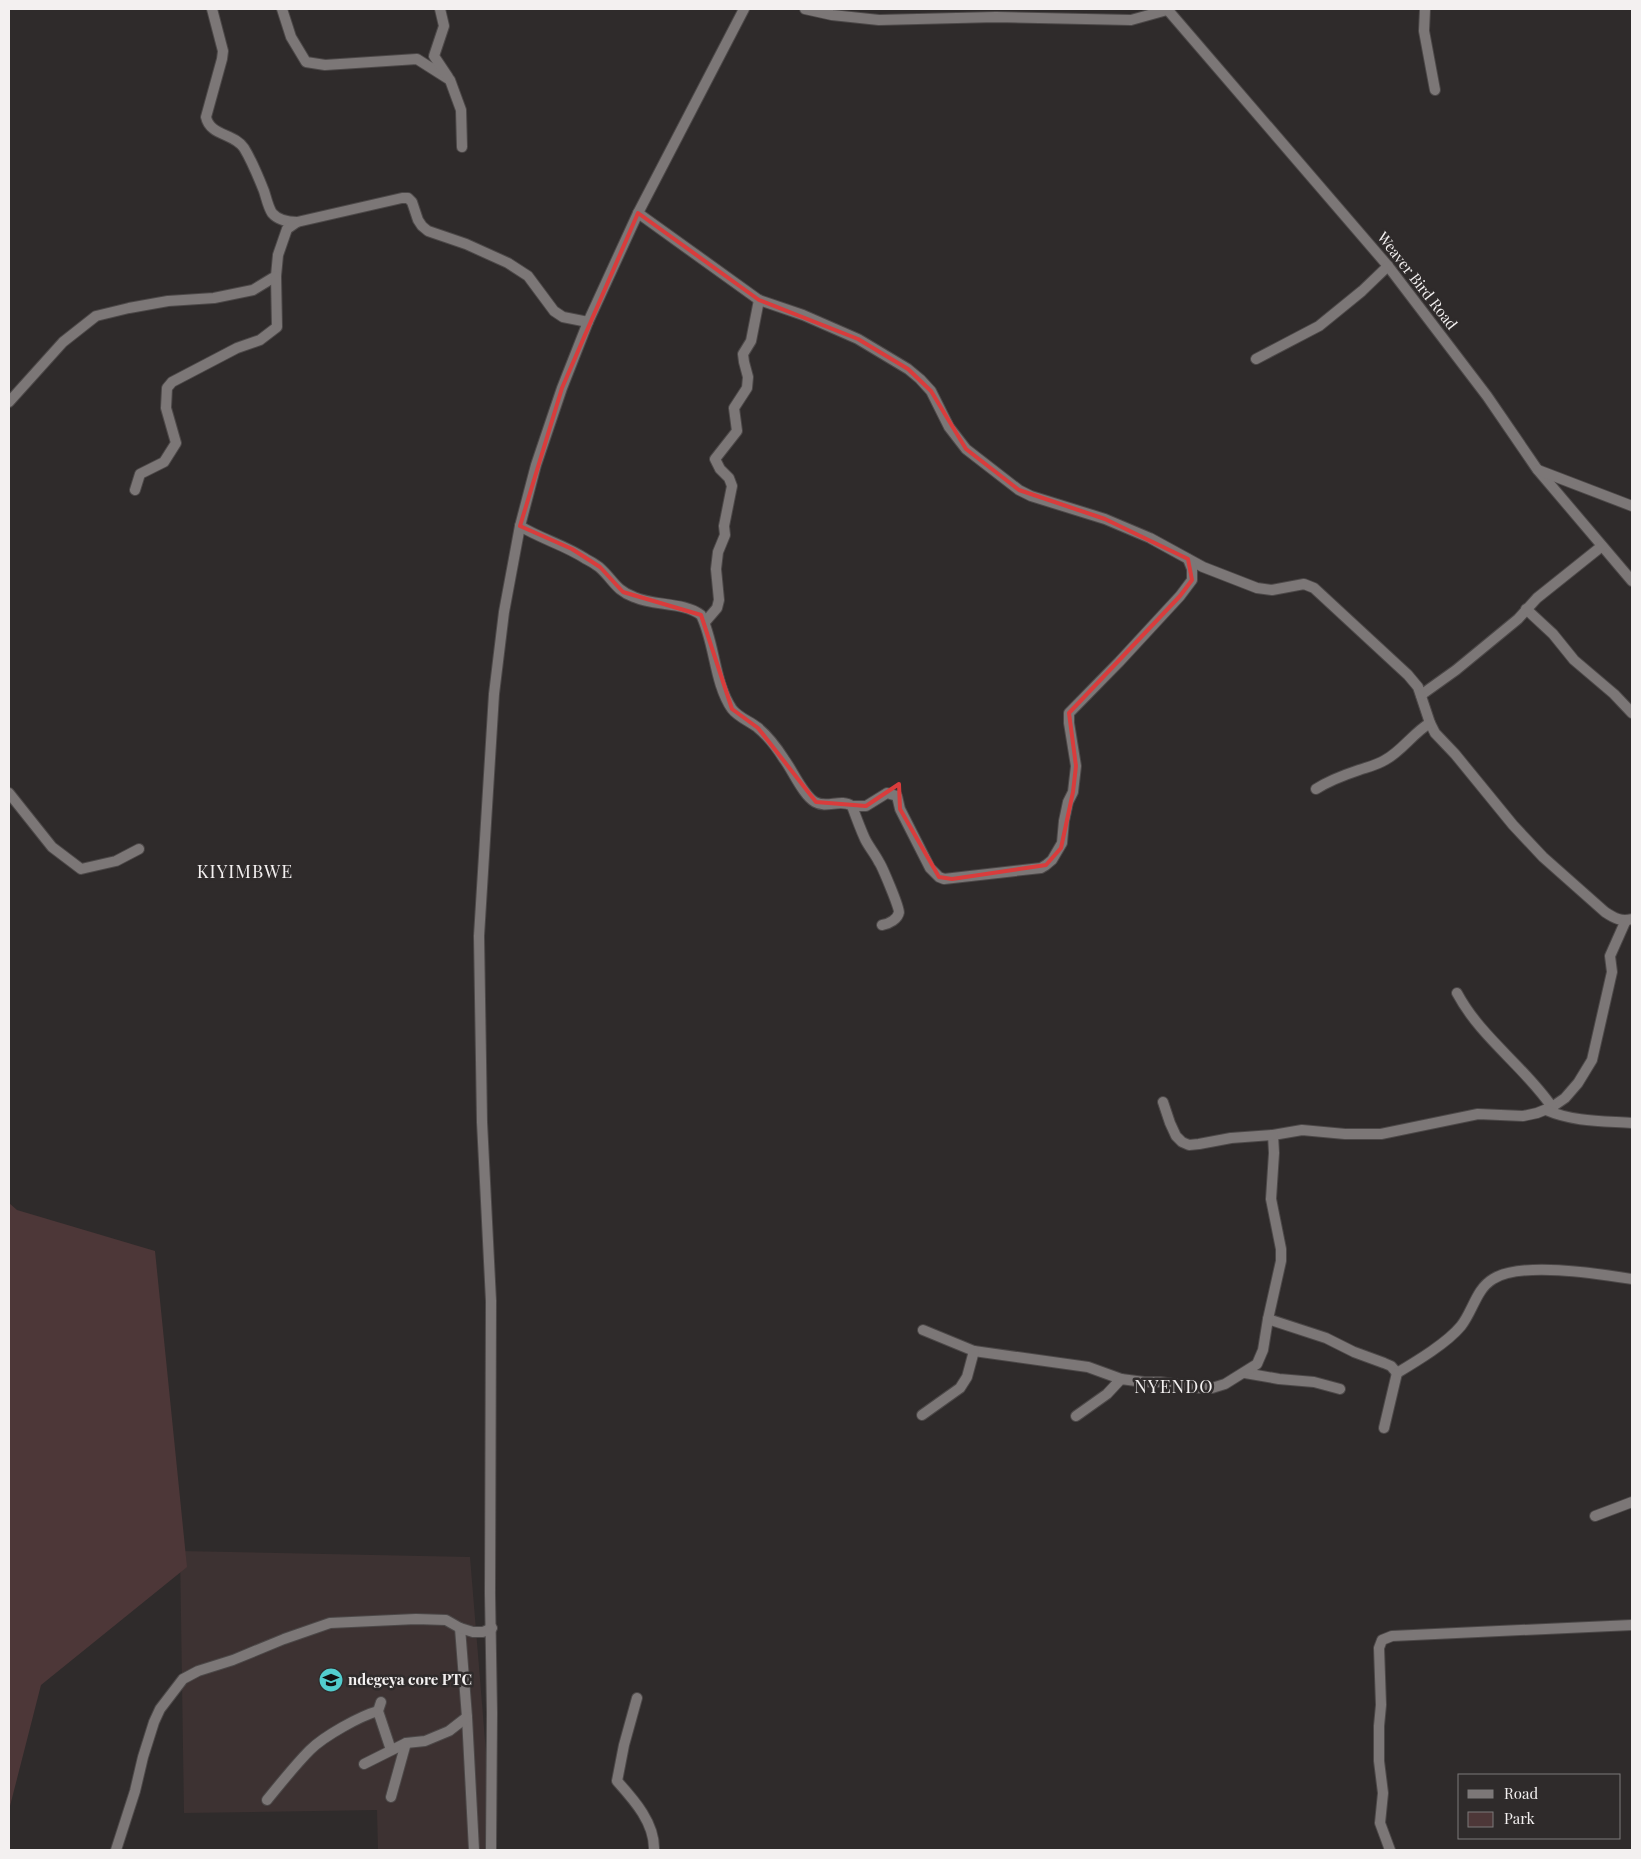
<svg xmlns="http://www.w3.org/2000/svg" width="1641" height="1859" font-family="'Playfair Display',serif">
	<rect width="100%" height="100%" fill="#2f2b2b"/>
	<polygon fill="#3d3232" points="180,1551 470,1557 494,1850 378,1850 377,1810 184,1813"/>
	<polygon fill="#4d3738" points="9,1203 17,1210 155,1251 187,1567 41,1685 9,1810"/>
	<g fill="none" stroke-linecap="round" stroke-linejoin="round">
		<defs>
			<g id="minor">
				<path d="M212,9L223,51L222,59L206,117C210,136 234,133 244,148C252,161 258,176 264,191C266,197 268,207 272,213C278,220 289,222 297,222L402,198H408L412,202L418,220L422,226L428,231L466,244L508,263L528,276L554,311L563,317L588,322"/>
				<polyline points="282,9 291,37 306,62 325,65 417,59 450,80 461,110 462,147"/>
				<polyline points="440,9 444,26 434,56 448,77"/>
				<polyline points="805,9 832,15 879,20 996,17 1131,20 1167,10"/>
				<polyline points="1167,9 1388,266 1487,396 1537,469 1632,581"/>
				<polyline points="1425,9 1424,31 1435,90"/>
				<path d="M638,213L759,300L803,315L858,339L908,369L920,379L931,391L949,427L966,449L1019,490L1031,496L1105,519L1150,538L1203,567L1257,588L1272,590L1304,584L1314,588L1408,675L1418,687L1430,723L1435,733L1455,754L1513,825L1543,857L1605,912C1614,918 1621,922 1632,919"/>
				<polyline points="1256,359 1319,326 1362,291 1388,266"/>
				<polyline points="9,402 63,342 96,316 129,308 168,301 214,298 253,290 276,276 278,255 287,229 297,222"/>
				<polyline points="1538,470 1632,506"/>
				<polyline points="135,490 140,474 164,462 176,443 166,408 167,388 172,382 237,348 260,340 277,327 276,276"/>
				<path d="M520,526C541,539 565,545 586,559C590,561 595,564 599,567C613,579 615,590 634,597C654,606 684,602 701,615C715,643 714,683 732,709C738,717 749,721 757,727C767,735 777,748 784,759C793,771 803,795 815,802C827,809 841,798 852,806C856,817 860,828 865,839C869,847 875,854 879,862C882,866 900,909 899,912C898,919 889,924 882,925"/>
				<polyline points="1526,609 1553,634 1574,660 1614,694 1632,713"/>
				<polyline points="705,622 717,608 719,600 716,569 718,552 725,535 724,526 732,486 729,478 720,469 715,459 737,431 734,408 747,388 748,377 744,362 743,354 751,341 759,300"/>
				<polyline points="1421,695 1456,670 1518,619 1537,598 1602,546"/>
				<path d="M1316,789C1330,780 1344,775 1359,770C1368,767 1377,765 1385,760C1402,751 1413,733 1430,723"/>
				<polyline points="9,793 52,847 81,869 116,861 139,849"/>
				<polyline points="852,806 866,806 887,793 897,796 900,809 930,868 939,877 944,879 1041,868 1046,865 1052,860 1062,843 1064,821 1068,802 1073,792 1076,766 1069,723 1069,713 1119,662 1180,596 1192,580 1192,569 1188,559"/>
				<path d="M1626,920L1610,956L1612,972L1592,1060L1578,1083L1565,1098L1552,1107L1537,1113L1523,1116L1478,1114L1381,1134H1345L1302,1130L1273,1135L1274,1153L1271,1199L1281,1249V1261L1268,1319L1326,1338L1354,1352L1384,1363L1391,1366L1397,1373C1417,1361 1447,1343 1461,1326C1473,1311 1476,1289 1493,1279C1521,1261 1600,1274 1632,1279"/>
				<path d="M1457,993C1481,1038 1524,1066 1552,1107"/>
				<polyline points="1163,1102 1170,1123 1176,1136 1182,1142 1189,1145 1199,1144 1231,1138 1273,1135"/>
				<path d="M1546,1110C1574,1122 1602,1121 1632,1123"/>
				<polyline points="923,1330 974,1351 1088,1367 1121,1379"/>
				<polyline points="1245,1373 1279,1379 1314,1382 1340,1389"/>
				<polyline points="922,1415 960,1388 967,1377 974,1351"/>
				<polyline points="1076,1416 1107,1394 1121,1379 1144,1382 1160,1382 1200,1388 1212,1388 1225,1384 1257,1364 1263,1350 1268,1319"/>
				<polyline points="1384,1428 1397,1373"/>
				<polyline points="1595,1516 1632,1502"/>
				<polyline points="460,1628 467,1717 474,1850"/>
				<path d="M637,1698L624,1745L617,1781C634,1800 655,1823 654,1850"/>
				<polyline points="381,1702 378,1711 391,1750"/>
				<polyline points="364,1764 406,1743 425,1741 449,1731 467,1717"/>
				<polyline points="391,1797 406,1743"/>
				<path d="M267,1800C281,1783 295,1765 310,1750C324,1736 360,1716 378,1711"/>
				<polyline points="116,1850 135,1791 143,1757 154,1722 160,1709 183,1679 198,1671 233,1660 284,1639 330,1623 416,1619 446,1620 460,1628 473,1632 483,1632 492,1628"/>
				<polyline points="491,1850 492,1713 490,1594 491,1301 482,1122 479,936 494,694 504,612 520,526 536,465 562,388 588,322 638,213 744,9"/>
				<polyline points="1390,1850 1380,1823 1383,1793 1379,1761 1379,1726 1381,1705 1379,1648 1382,1640 1392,1636 1632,1625"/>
			</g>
		</defs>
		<use href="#minor" stroke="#4c4848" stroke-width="12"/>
		<use href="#minor" stroke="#7c7777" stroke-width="10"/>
	</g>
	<path fill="none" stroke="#d93c3c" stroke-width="4" stroke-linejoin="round" d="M638,213L759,300L858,339L908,369L931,391L966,449L1019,490L1105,519L1188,559L1192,580L1180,596L1069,713L1076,766L1073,792L1061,848L1046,865L952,879L939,877L900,809L899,784L866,806L816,802L758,728L732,709L701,615L623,592L600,567L572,549L520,526L562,388Z"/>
	<defs>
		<symbol id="school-disc" viewBox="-11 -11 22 22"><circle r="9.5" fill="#52cdce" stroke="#2f2b2b"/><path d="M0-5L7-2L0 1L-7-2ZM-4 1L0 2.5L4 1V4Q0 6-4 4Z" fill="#111"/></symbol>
	</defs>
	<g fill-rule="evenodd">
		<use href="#school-disc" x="317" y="1666" width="28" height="28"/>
	</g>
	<g text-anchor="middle" stroke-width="5" stroke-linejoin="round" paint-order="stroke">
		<g font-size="15" fill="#f3f0f0" stroke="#2f2b2b">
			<text transform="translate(1417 281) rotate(52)" y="5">Weaver Bird Road</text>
		</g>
		<g font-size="15" font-weight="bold" fill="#f3f0f0" stroke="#2f2b2b" text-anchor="start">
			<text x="348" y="1685">ndegeya core PTC</text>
		</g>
		<g font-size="18" letter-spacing="1" fill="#f3f0f0" stroke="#2f2b2b">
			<text x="245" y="878">KIYIMBWE</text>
			<text x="1174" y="1393">NYENDO</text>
		</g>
	</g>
	<rect width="1641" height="1859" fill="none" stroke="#f3f0f0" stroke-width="20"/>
	<rect x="1458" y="1774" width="162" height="65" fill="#2f2b2b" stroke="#7d7a7a"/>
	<rect x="1468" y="1790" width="25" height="8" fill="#7c7777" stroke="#7d7a7a"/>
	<text x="1504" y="1799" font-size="15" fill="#f3f0f0">Road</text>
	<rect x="1468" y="1812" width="25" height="15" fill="#4d3738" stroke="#7d7a7a"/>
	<text x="1504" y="1824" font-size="15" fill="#f3f0f0">Park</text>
</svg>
